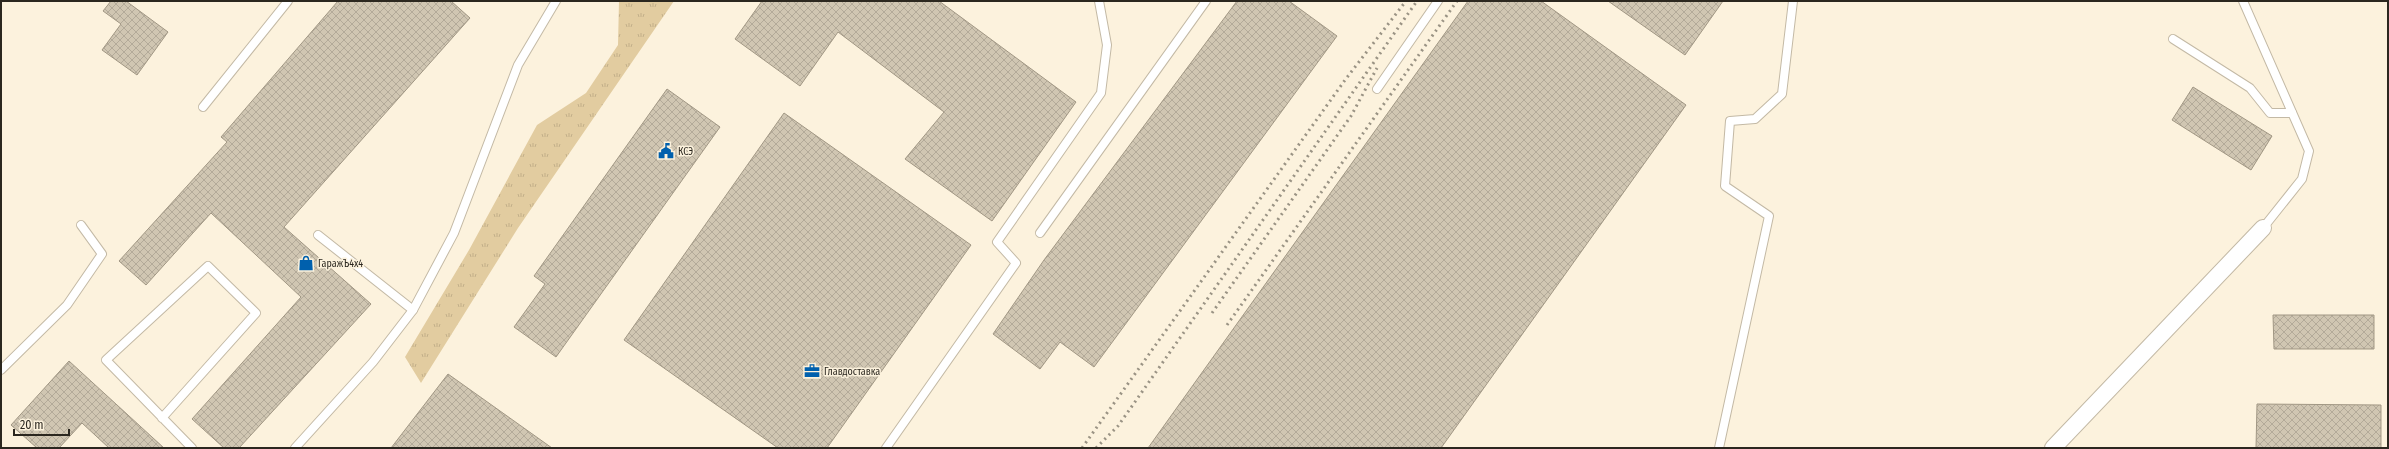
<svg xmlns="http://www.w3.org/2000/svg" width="2389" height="449" font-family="'Fira Sans Condensed',sans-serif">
	<defs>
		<pattern id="grass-tufts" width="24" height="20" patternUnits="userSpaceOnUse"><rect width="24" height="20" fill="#e2cca0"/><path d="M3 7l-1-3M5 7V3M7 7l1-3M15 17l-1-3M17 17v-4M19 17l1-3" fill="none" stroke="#c2af89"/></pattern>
		<pattern id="building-cross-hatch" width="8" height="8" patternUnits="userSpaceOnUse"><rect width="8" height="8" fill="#d0c6b2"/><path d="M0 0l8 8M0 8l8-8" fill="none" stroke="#b3aa99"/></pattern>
	</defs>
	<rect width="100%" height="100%" fill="#fcf2dd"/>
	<polygon fill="url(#grass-tufts)" points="619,1 674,1 518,228 421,383 405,357 469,250 537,125 586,93 618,45"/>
	<g fill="url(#building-cross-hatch)" stroke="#a19784">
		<polygon points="111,1 126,1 168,32 137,75 102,50 121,24 103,11"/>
		<polygon points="338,1 451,1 470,18 284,227 371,304 239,448 224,448 192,419 301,297 211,213 146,285 119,261 227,142 221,137"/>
		<polygon points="762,1 939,1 1076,102 992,221 905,159 944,112 838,32 800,86 735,39"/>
		<polygon points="1237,1 1289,1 1337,36 1094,367 1060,342 1040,369 993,334 1044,260"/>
		<polygon points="1468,1 1541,1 1686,105 1441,448 1148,448"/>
		<polygon points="1608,1 1723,1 1685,55"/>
		<polygon points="2193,87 2272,136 2251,170 2172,120"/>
		<polygon points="667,89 720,127 556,357 514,327 545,284 534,276"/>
		<polygon points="784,113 971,245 827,448 778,448 624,340"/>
		<polygon points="2273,315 2374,315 2374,349 2274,349"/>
		<polygon points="69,361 164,448 109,448 82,423 59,448 37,448 11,425"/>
		<polygon points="448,374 552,448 391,448"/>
		<polygon points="2257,404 2381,405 2381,448 2256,448"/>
	</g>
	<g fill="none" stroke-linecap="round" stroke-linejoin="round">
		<defs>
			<g id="lane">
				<polyline points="2243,1 2309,151 2302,179 2263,228"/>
				<polyline points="2173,39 2250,88 2270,113 2292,113"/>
				<polyline points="1377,89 1438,1"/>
				<polyline points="203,107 288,1"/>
				<polyline points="1040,233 1206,1"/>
				<polyline points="318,235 413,310"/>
				<polyline points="1,370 67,305 102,254 81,225"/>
				<polyline points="162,418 256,313 208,266 106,360 192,448"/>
				<polyline points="295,448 373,362 413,310 454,233 518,65 556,1"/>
				<polyline points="886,448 1016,263 997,242 1101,93 1107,45 1099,1"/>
				<polyline points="1719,448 1769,216 1725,186 1730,121 1755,119 1782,94 1793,1"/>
			</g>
			<polyline id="street" points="2053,448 2263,228"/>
		</defs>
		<use href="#lane" stroke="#c3b9a5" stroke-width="10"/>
		<use href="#street" stroke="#c3b9a5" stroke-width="18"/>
		<use href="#lane" stroke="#fff" stroke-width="8"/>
		<use href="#street" stroke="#fff" stroke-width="16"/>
		<g stroke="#9a9384" stroke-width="3" stroke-dasharray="2 4" stroke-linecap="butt">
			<polyline points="1212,313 1351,116 1377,68"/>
			<polyline points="1227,325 1457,1"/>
			<polyline points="1082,448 1345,80 1406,1"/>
			<polyline points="1096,448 1118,426 1417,1"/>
		</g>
	</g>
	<defs>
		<symbol id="civic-bare" viewBox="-9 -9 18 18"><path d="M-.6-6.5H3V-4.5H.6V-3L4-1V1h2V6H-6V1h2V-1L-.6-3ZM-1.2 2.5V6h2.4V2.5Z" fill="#0060ad" stroke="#fcf2dd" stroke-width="2.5" paint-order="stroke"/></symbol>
		<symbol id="shop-bare" viewBox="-9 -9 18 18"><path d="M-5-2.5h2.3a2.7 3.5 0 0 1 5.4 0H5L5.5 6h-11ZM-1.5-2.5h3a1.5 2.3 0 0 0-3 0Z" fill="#0060ad" stroke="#fcf2dd" stroke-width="2.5" paint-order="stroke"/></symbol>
		<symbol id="office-bare" viewBox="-9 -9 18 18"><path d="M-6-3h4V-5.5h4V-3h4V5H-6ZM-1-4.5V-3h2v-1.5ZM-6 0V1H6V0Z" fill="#0060ad" stroke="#fcf2dd" stroke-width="2.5" paint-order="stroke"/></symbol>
	</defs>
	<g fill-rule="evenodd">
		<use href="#civic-bare" x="655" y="140" width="22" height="22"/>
		<use href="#shop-bare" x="295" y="252" width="22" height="22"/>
		<use href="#office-bare" x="801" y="360" width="22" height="22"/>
	</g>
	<g text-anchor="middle" stroke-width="3" stroke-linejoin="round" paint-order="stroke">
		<g font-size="10" fill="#2b271f" stroke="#fcf2dd" text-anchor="start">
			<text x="678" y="155">КСЭ</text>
			<text x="318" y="267">ГаражЪ4х4</text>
			<text x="824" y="375">Главдоставка</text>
		</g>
	</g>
	<rect width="2389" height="449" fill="none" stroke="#2b271f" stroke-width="4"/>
	<path d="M14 429v6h55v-6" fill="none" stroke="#2b271f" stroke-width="2"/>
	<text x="20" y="429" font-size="12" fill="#2b271f" stroke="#fcf2dd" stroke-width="3" paint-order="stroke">20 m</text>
</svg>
